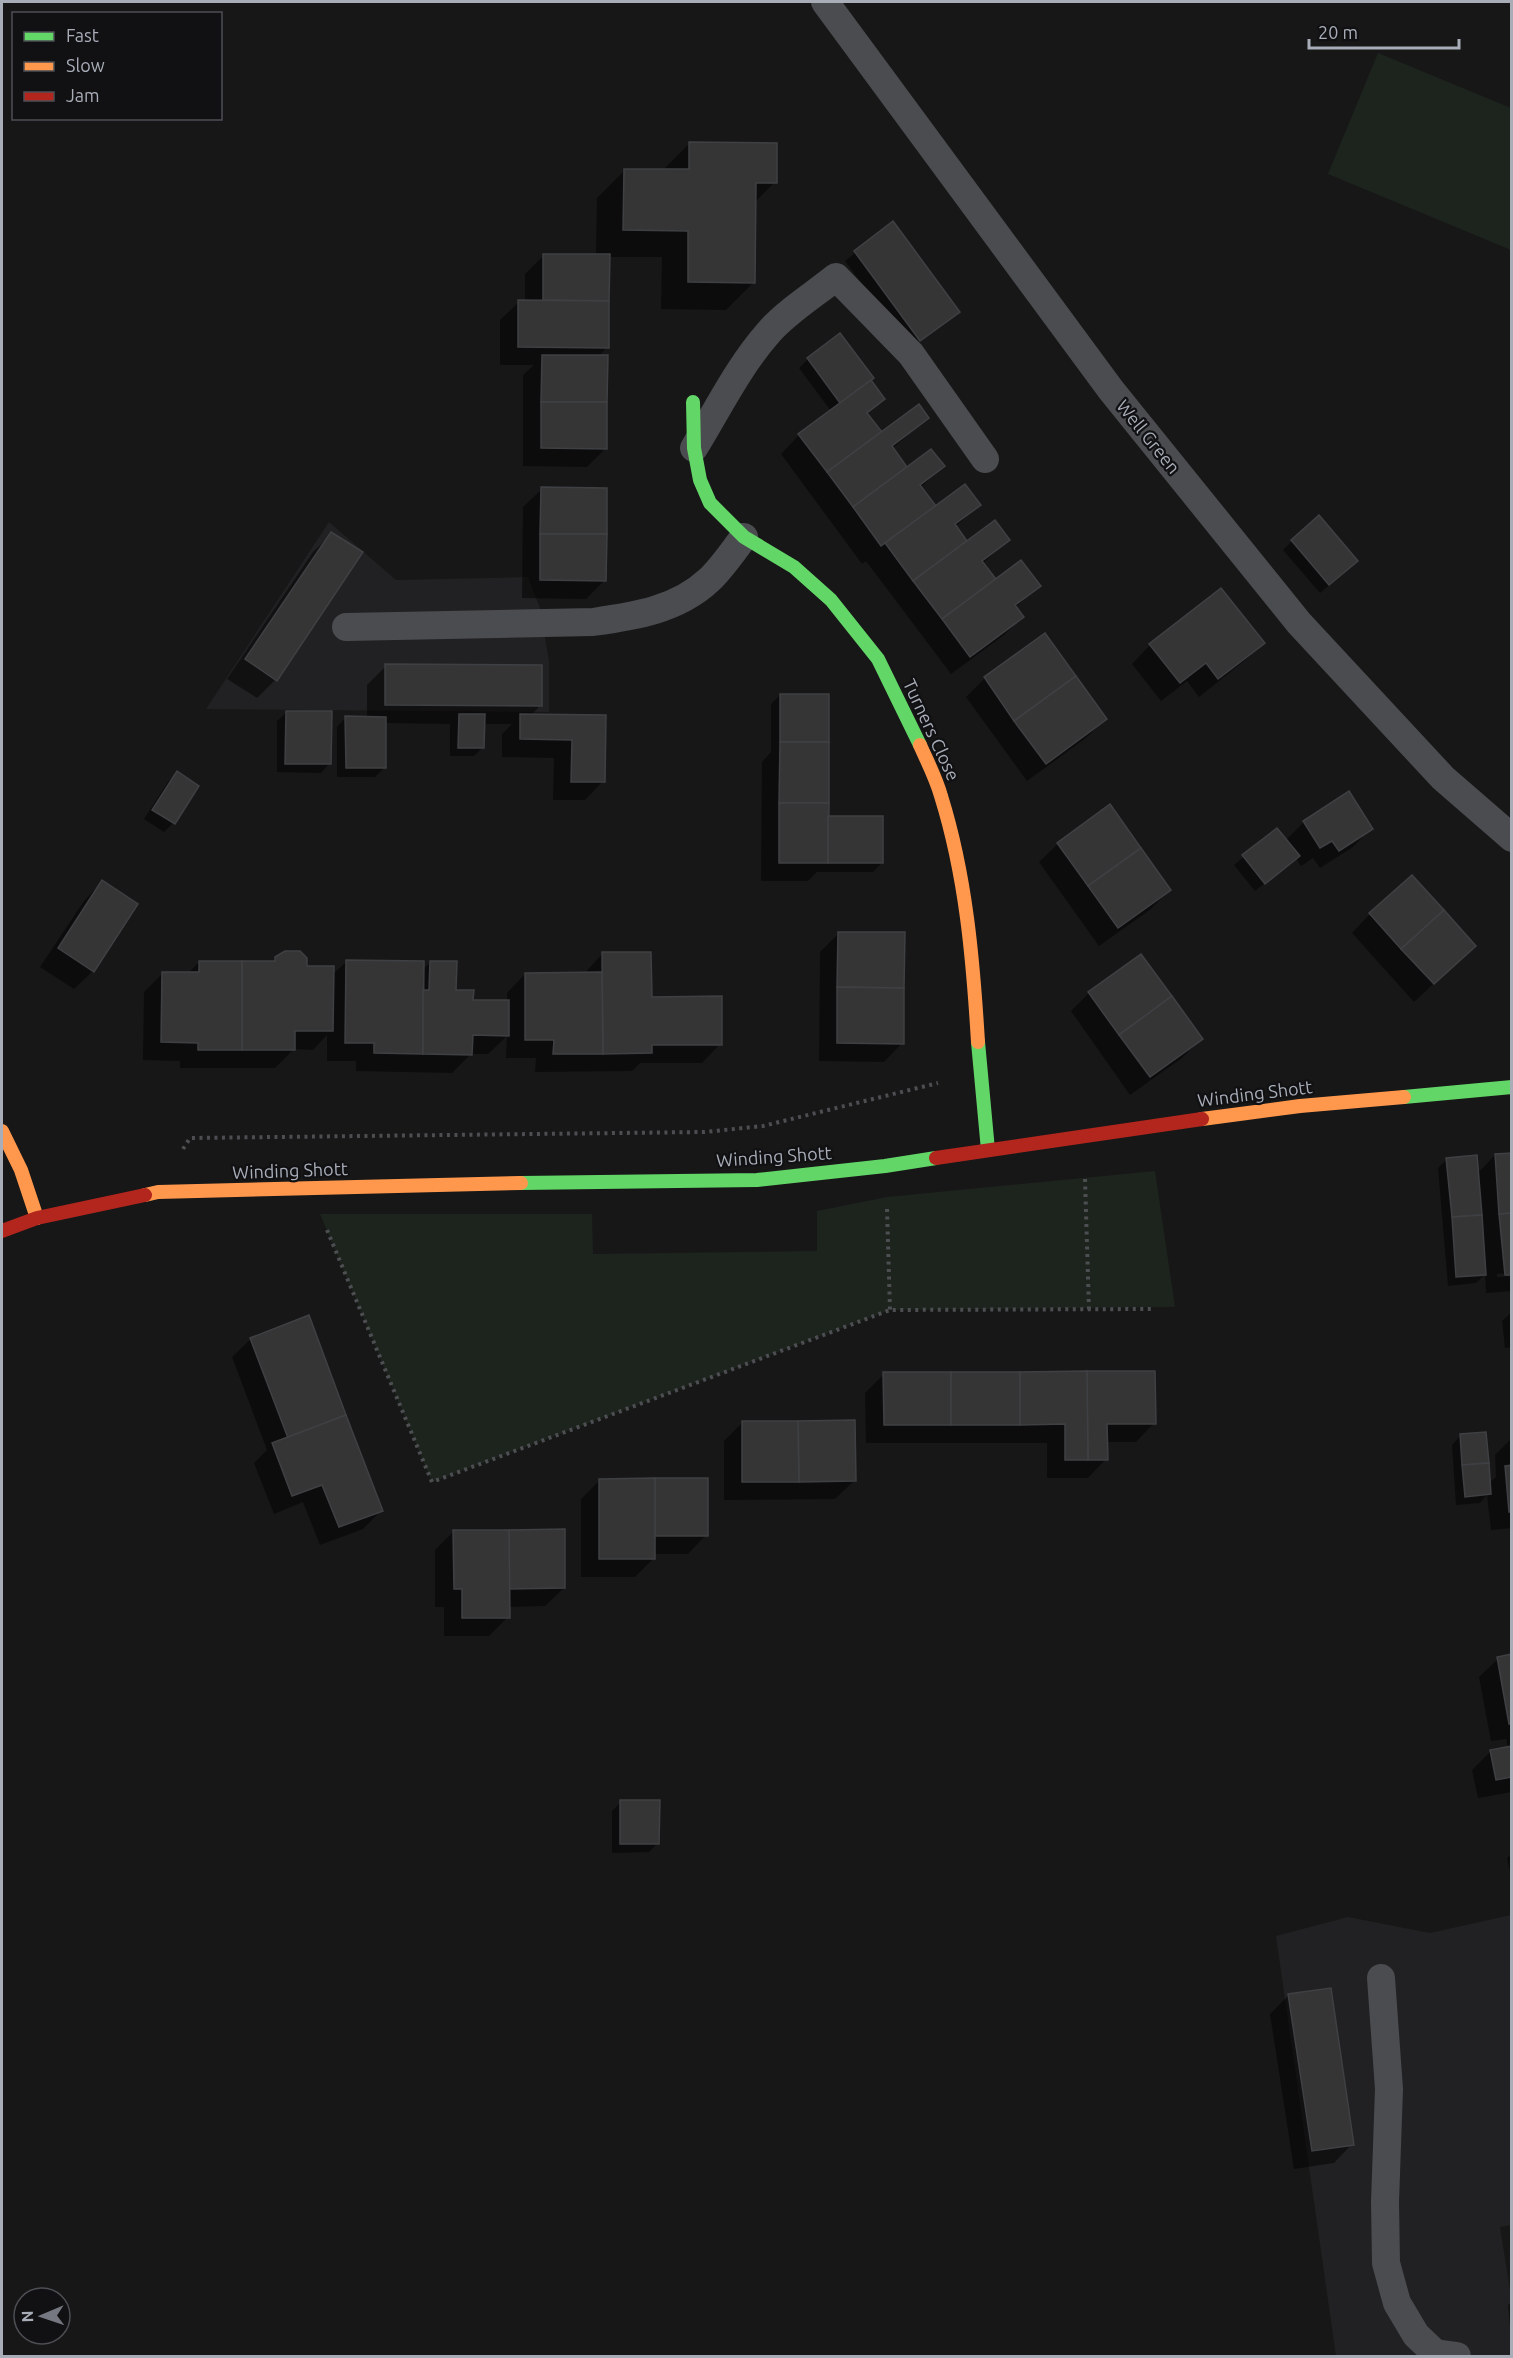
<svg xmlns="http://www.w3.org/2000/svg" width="1513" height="2358" font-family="Ubuntu,sans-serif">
	<rect width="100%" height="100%" fill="#171717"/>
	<g fill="#212123">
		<polygon points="329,522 396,580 528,577 540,608 549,661 549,712 206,709"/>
		<polygon points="1511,1915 1512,2225 1500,2227 1511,2296 1511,2356 1336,2356 1276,1936 1348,1917 1430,1933"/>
	</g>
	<g fill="#1d241e">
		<polygon points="1378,53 1511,108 1511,250 1328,174"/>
		<polygon points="1155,1171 1175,1307 890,1310 432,1482 320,1214 592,1214 593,1254 817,1251 817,1211 887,1197"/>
	</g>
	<g fill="#0007">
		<polygon points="689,144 775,182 754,203 754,282 726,310 661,309 662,257 608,257 607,347 598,357 606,448 587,467 523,466 523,375 534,365 500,365 500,320 519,302 525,302 525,274 544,255 596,256 597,198 624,171 662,171"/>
		<polygon points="893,223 958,311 910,349 845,261"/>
		<polygon points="808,359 869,380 883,399 867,415 881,434 927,418 892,449 907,469 943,466 920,488 936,508 979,505 955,527 967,543 1008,540 982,564 996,581 1039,585 1015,608 1022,617 1004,635 951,674 866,561 862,564 781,454 799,435 831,411 799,368"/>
		<polygon points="542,489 605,580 586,599 522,598 523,507"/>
		<polygon points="332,534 275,680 257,698 227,679 313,552"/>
		<polygon points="1292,541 1347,570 1320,593 1283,550"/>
		<polygon points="1044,635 1105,719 1086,738 1027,781 966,697 985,678"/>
		<polygon points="1263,643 1244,661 1199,697 1187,681 1161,701 1132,664 1150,645"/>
		<polygon points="386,666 541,705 530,716 604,716 603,781 585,800 553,800 554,758 502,757 502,734 512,724 483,724 483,747 474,756 450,756 450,724 385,723 384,768 375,777 337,777 337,727 346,717 367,718 367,685"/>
		<polygon points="780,695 827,818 882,863 873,872 817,872 808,881 761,881 762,762 771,752 771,704"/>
		<polygon points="287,712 330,763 321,773 277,772 277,721"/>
		<polygon points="177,773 197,787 173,823 164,832 144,819 168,782"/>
		<polygon points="1349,793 1371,828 1353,847 1320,868 1313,858 1301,866 1296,858 1255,891 1234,865 1277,830 1285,841 1304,822"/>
		<polygon points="1058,844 1169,890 1151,909 1099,946 1039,862"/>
		<polygon points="102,882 93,971 74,989 40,967 84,901"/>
		<polygon points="1370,914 1474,946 1414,1002 1352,933"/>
		<polygon points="839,933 902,1043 884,1062 819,1061 820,952"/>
		<polygon points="603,953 650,998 720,1044 702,1063 640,1063 632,1071 535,1072 536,1058 506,1058 507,1036 488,1054 471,1054 452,1073 356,1071 356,1061 327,1061 327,1035 313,1050 294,1049 275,1068 180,1068 180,1061 143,1060 144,992 163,973 188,973 199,962 272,963 276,959 332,975 346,962 422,970 431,962 454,992 471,1001 507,1001 507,993 525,974 584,974"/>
		<polygon points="1089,993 1201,1039 1182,1058 1130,1095 1071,1011"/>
		<polygon points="1495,1155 1512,1273 1497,1274 1497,1277 1512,1276 1512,1291 1486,1293 1485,1274 1476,1283 1448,1286 1438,1168 1447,1159 1477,1174"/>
		<polygon points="1512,1312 1512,1347 1505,1348 1502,1321"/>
		<polygon points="251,1339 381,1511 363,1529 320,1545 303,1502 274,1514 254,1463 267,1450 232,1357"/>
		<polygon points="884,1374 1154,1423 1136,1442 1106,1442 1106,1459 1088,1478 1047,1478 1047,1443 866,1443 865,1393"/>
		<polygon points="742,1423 854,1481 835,1499 724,1500 724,1441"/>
		<polygon points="1461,1435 1488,1484 1496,1477 1495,1455 1512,1438 1512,1528 1491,1530 1487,1495 1480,1503 1456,1505 1452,1445"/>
		<polygon points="600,1480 706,1535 688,1554 654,1554 654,1558 635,1577 581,1577 581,1499"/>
		<polygon points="454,1531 564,1588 545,1606 508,1607 508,1617 489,1636 444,1636 444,1607 435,1607 435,1550"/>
		<polygon points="1512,1656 1512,1792 1478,1798 1472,1770 1491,1751 1508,1748 1506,1739 1491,1741 1479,1677 1498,1659"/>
		<polygon points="621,1802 658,1843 649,1852 612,1853 612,1811"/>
		<polygon points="1512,1854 1512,1881 1507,1858"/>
		<polygon points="1289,1995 1352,2144 1334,2163 1294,2169 1270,2014"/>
		<polygon points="1512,2302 1512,2338 1511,2338 1508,2305"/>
	</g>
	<g fill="#353536" stroke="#3f4043" stroke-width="1.5">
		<polygon points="689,142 777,143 777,183 756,183 755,283 688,282 688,231 623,230 624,169 689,169"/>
		<polygon points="893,221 960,312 920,341 854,251"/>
		<polygon points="543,254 610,254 609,301 543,300"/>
		<polygon points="518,300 609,301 609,348 518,347"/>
		<polygon points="840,333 874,378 840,403 807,358"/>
		<polygon points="542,355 608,355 607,402 541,402"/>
		<polygon points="871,380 885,399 867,413 882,432 827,472 798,434"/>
		<polygon points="541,402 607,402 607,449 541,448"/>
		<polygon points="919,404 929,418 892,446 907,467 853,507 827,472"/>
		<polygon points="931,449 945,466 920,485 936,506 881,546 853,507"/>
		<polygon points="965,484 981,505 955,524 967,541 913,581 885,543"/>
		<polygon points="541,487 607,488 607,534 540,534"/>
		<polygon points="1319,515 1358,561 1329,585 1291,540"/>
		<polygon points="995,520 1010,540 982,561 996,579 942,619 913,581"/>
		<polygon points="331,532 363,552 277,681 245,659"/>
		<polygon points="540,534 607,534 606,581 540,580"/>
		<polygon points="1021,560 1041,586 1015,605 1024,617 970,657 942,619"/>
		<polygon points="1221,588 1265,643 1218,679 1206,663 1180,683 1149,644"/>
		<polygon points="1045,633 1076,676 1014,721 984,677"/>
		<polygon points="385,664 542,665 542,706 385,705"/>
		<polygon points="1076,676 1107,719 1046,764 1014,721"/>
		<rect x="780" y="694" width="49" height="48"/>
		<polygon points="286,711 332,711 331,764 285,764"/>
		<polygon points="459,714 485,714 484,748 458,748"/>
		<polygon points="520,714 606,715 605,782 571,782 572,740 520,739"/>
		<polygon points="345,716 386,717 386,768 346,768"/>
		<polygon points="780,742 829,742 829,803 779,803"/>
		<polygon points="177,771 199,786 175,824 152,810"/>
		<polygon points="1349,791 1373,829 1339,851 1332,841 1320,848 1303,821"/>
		<polygon points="779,803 829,803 828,863 779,863"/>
		<polygon points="1110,804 1141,848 1088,886 1057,843"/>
		<rect x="828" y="816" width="55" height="47"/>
		<polygon points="1277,828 1300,856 1265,884 1242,855"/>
		<polygon points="1141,848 1171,890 1118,928 1088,886"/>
		<polygon points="1412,875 1444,910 1401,949 1369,913"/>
		<polygon points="102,880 138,904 94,972 58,948"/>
		<polygon points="1444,910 1476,946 1434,984 1401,949"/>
		<polygon points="838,932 905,932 904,988 837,987"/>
		<polygon points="285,951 300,951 307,958 307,966 334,966 333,1031 295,1031 295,1050 242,1050 242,961 275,961 275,957"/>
		<polygon points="602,952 651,952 652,997 722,996 722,1045 652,1045 652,1053 603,1054"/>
		<polygon points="1141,954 1172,996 1119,1035 1088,992"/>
		<polygon points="346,960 424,961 423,1054 374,1053 374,1043 345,1043"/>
		<polygon points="199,961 242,961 242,1050 198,1050 198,1043 161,1042 162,972 199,972"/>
		<polygon points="430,961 457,961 456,990 474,990 473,1000 509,1000 509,1036 473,1035 472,1055 423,1054 423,990 429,990"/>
		<polygon points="602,972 603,1054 553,1054 554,1040 525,1040 525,973"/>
		<polygon points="837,987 904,988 904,1044 837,1043"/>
		<polygon points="1172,996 1203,1039 1150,1077 1119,1035"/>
		<polygon points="1512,1153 1512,1213 1499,1214 1495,1154"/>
		<polygon points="1477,1155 1482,1215 1452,1217 1446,1158"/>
		<polygon points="1512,1213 1512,1275 1505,1275 1499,1214"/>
		<polygon points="1482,1215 1486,1275 1456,1277 1452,1217"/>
		<polygon points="309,1315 346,1415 288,1438 250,1338"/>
		<polygon points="1087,1371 1155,1371 1156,1424 1107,1424 1108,1460 1088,1460"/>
		<polygon points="1087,1371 1088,1460 1065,1460 1065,1424 1020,1425 1020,1372"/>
		<polygon points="883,1372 951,1372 951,1425 884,1425"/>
		<rect x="951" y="1372" width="69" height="53"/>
		<polygon points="346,1415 383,1511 339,1527 322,1485 292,1496 272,1443"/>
		<polygon points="855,1420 856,1481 799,1482 798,1421"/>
		<polygon points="742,1421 798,1421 799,1482 742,1482"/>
		<polygon points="1486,1432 1489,1463 1462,1465 1460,1434"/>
		<polygon points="1489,1463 1491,1494 1465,1497 1462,1465"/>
		<polygon points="1512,1465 1512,1512 1509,1512 1505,1466"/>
		<rect x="655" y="1478" width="53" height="58"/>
		<polygon points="655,1478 655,1559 599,1559 599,1479"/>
		<polygon points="565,1529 565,1588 509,1589 509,1530"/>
		<polygon points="453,1530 509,1530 510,1618 462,1618 462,1589 454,1589"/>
		<polygon points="1512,1654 1512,1723 1509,1724 1497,1657"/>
		<polygon points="1512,1746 1512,1777 1496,1780 1490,1750"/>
		<polygon points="620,1800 660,1800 659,1844 620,1844"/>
		<polygon points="1331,1988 1354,2145 1312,2151 1288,1994"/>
	</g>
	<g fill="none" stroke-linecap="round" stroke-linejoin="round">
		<g stroke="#4d4e52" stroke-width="4" stroke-dasharray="3 4.5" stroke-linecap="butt">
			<polyline points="183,1149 190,1138 704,1132 763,1126 938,1083"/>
			<polyline points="1085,1179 1089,1310"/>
			<polyline points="887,1209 890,1310"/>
			<polyline points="327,1230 432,1482 890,1310 1151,1309"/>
		</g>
		<g stroke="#4b4c50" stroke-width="28">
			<polyline points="825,2 1111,390 1299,623 1443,778 1512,838"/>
			<path d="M694,448C718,409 738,367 769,332C786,312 815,294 836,277L911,354L985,459"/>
			<path d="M346,627L593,622C635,616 677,610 709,580C722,568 733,551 744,537"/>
			<polyline points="1381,1978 1389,2089 1385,2202 1386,2263 1397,2303 1416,2335 1435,2353 1457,2356"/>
		</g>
		<g stroke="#63d668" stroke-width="14">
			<polyline points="693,402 694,448 700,480 710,503 744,537 794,567 831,600 878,659 920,745"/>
			<polyline points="978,1042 988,1150"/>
			<polyline points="1404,1097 1512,1087"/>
			<polyline points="521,1183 757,1180 885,1166 936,1158"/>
		</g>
		<g stroke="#ff974d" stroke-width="14">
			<path d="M920,745C927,761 936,778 941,796C966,876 973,959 978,1042"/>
			<polyline points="1202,1119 1300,1106 1404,1097"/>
			<polyline points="2,1131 21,1170 37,1218"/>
			<polyline points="145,1195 158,1192 521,1183"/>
		</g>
		<g stroke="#b3261e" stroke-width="14">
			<polyline points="936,1158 1202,1119"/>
			<polyline points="2,1231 37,1218 145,1195"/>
		</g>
	</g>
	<g text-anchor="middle" stroke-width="4.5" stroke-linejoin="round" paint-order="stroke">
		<g font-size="18" fill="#a8adb8" stroke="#111113">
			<text transform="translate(1148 437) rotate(51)" y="6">Well Green</text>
			<text transform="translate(931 730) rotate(65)" y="6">Turners Close</text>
			<text transform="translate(1255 1094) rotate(-7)" y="6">Winding Shott</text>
			<text transform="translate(774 1157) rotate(-4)" y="6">Winding Shott</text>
			<text transform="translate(290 1171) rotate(-2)" y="6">Winding Shott</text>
		</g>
	</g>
	<rect width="1513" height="2358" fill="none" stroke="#a8adb8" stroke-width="6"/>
	<rect x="12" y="12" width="210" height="108" fill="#111113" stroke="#4d4f55" stroke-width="1.5"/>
	<rect x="24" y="32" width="30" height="9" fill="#63d668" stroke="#4d4f55" stroke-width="1.5"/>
	<text x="66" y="42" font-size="18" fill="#a8adb8">Fast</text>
	<rect x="24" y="62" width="30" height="9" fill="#ff974d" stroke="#4d4f55" stroke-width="1.5"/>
	<text x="66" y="72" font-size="18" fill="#a8adb8">Slow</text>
	<rect x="24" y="92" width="30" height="9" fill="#b3261e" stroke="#4d4f55" stroke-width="1.5"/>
	<text x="66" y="102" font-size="18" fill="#a8adb8">Jam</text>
	<g transform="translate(42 2316) rotate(268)"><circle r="28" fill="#111113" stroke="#4d4f55" stroke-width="1.5"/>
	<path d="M0-4.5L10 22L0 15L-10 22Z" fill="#757880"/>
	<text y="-9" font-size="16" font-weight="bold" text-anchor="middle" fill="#a8adb8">N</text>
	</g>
	<path d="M1309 39v9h150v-9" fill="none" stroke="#a8adb8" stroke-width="3"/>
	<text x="1318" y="39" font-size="18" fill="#a8adb8" stroke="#111113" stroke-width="4.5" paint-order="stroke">20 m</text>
</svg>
